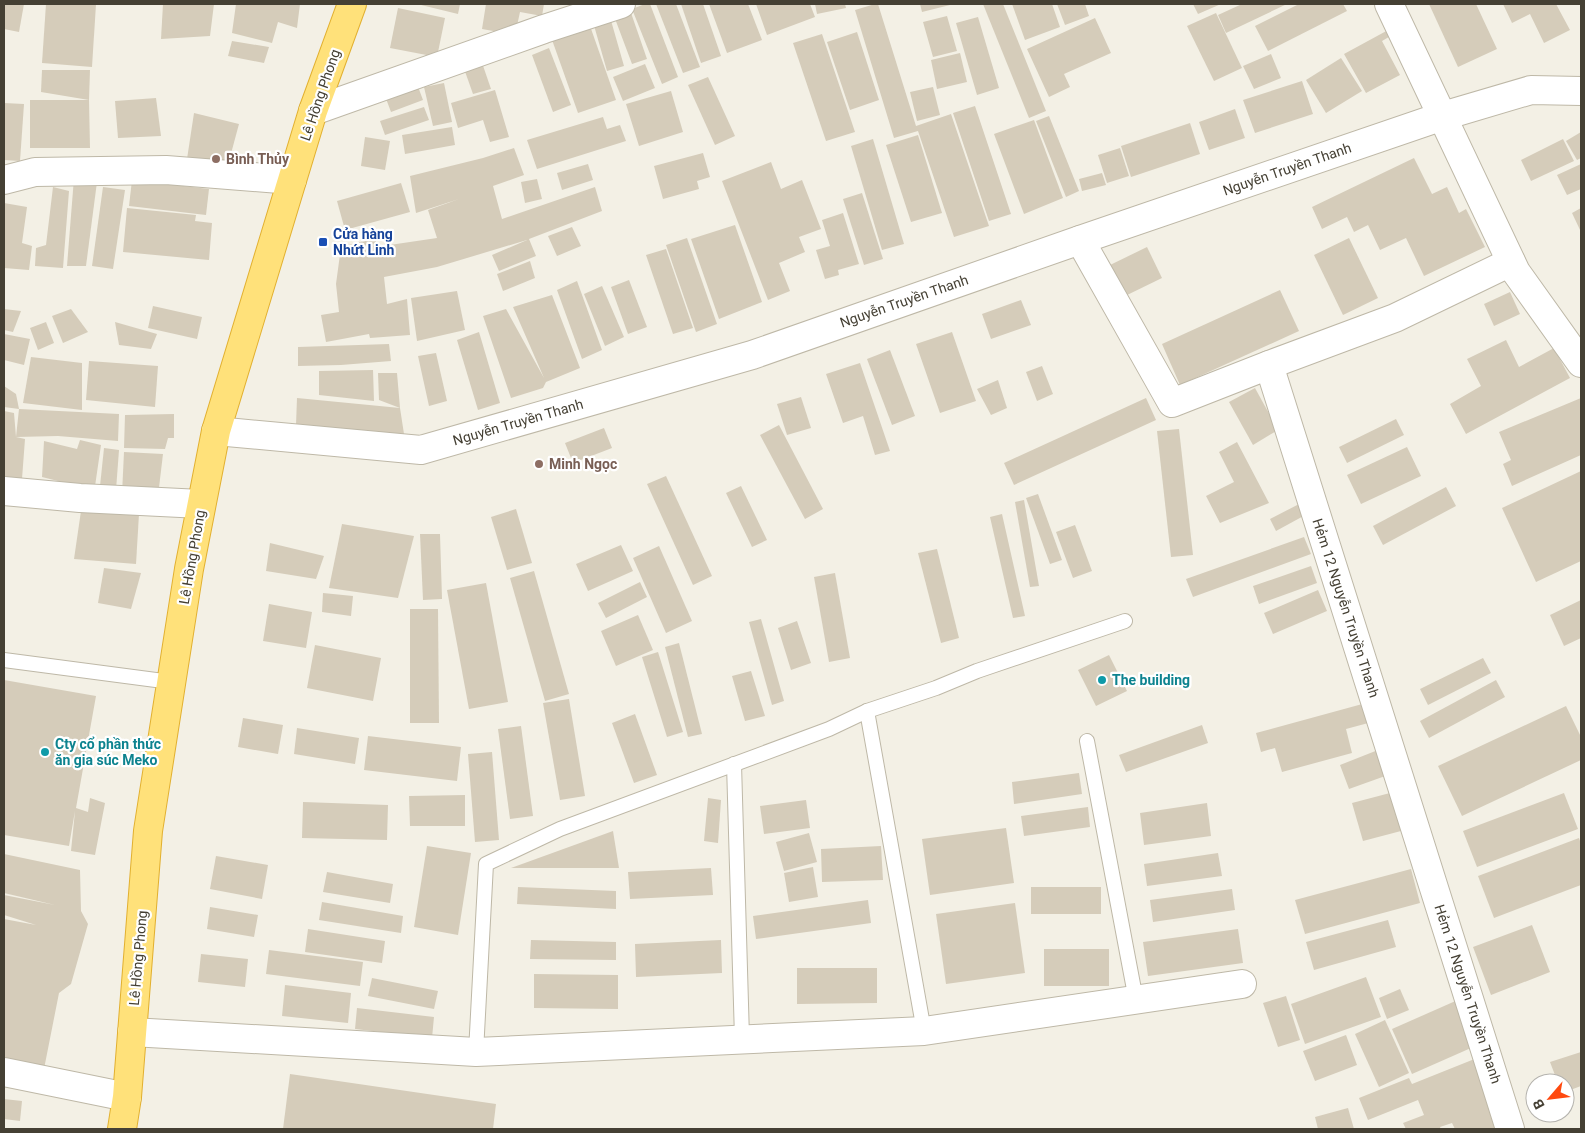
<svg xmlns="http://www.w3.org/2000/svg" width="1585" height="1133" font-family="Roboto,sans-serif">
	<rect width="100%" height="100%" fill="#f3f0e5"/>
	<g fill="#d5ccba">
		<polygon points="4,4 24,4 19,32 4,29"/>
		<polygon points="46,4 96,4 92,67 42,63"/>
		<polygon points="163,4 214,4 210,36 161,39"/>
		<polygon points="236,4 300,4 297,28 278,22 272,43 232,33"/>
		<polygon points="417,4 460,4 458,14"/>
		<polygon points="486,4 544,4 542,16 520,12 515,35 482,29"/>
		<polygon points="645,4 650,4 678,77 662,84 632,9"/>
		<polygon points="656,4 676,4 700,67 683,73"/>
		<polygon points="681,4 703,4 721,56 701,63"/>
		<polygon points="709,4 748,4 762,40 727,53"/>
		<polygon points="756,4 810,4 815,17 767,35"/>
		<polygon points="815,4 845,4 846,8 817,14"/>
		<polygon points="875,4 878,4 916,126 951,114 989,226 954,237 918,131 894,138 855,10"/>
		<polygon points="920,4 949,4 950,5 922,12"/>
		<polygon points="983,4 1003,4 1046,111 1029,118"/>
		<polygon points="1012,4 1052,4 1060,27 1025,40"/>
		<polygon points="1057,4 1085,4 1089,16 1065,25"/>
		<polygon points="1193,4 1221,4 1198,14"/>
		<polygon points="1242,4 1287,4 1226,33 1218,15"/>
		<polygon points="1299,4 1343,4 1347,11 1268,51 1255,26"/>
		<polygon points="1429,4 1476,4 1497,49 1458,67"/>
		<polygon points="1503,4 1556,4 1570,30 1544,43 1530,14 1512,23"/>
		<polygon points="398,8 445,18 437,57 390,48"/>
		<polygon points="630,10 647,59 632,64 614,16"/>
		<polygon points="1216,13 1242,68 1214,81 1187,26"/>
		<polygon points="947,16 957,51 933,57 923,22"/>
		<polygon points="610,17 624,66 607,71 593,22"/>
		<polygon points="978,17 999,88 977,95 956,23"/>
		<polygon points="1095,18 1111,53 1064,74 1070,87 1049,97 1027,49"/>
		<polygon points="589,23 616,100 578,113 551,37"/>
		<polygon points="1390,29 1394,34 1382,41 1400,75 1366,93 1344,54"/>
		<polygon points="857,32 879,100 850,110 827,42"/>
		<polygon points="822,34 855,132 826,141 793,43"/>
		<polygon points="232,41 269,47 264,63 228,56"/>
		<polygon points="549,48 571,105 553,112 532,55"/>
		<polygon points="960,53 967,82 937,89 931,60"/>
		<polygon points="1271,54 1281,78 1254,89 1243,66"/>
		<polygon points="480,57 491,89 473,94 462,63"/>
		<polygon points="1341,58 1362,91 1326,113 1306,80"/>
		<polygon points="645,64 655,88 623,101 613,77"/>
		<polygon points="42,70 90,70 89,100 41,92"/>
		<polygon points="708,77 735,136 715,145 688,85"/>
		<polygon points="1302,81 1313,114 1255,133 1243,100"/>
		<polygon points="444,83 452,122 433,126 424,87"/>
		<polygon points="417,84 423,100 391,112 385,96"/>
		<polygon points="933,87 940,115 917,121 910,92"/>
		<polygon points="495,90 509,137 490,142 483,120 458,128 451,103"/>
		<polygon points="671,91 683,132 639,146 626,104"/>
		<polygon points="156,98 161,136 118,138 115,101"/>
		<polygon points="30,100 89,100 90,148 30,148"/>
		<polygon points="4,103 24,104 20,161 4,160"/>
		<polygon points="975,106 1011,214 989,221 953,113"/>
		<polygon points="424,107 429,120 385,135 380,121"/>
		<polygon points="1235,109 1245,138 1209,150 1199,122"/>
		<polygon points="194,113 239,124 229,161 187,159"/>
		<polygon points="1049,116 1079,191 1066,197 1036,121"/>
		<polygon points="603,117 607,129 620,125 626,141 537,169 527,140"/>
		<polygon points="1034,120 1063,198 1024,214 994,134"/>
		<polygon points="1190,123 1200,154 1131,177 1121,146"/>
		<polygon points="452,127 455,145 405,154 402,135"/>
		<polygon points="1581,132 1581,158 1577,160 1566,141"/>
		<polygon points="918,135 942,213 911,222 886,145"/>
		<polygon points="365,137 390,141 385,170 361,166"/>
		<polygon points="873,139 904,244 882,250 851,146"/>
		<polygon points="1563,139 1574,161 1531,181 1521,160"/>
		<polygon points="514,148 524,175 493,186 502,219 595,187 602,211 529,239 536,256 499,271 492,255 527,240 437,267 384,277 387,304 407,299 410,335 370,338 369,334 326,342 321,315 339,312 336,284 341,247 376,238 376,247 437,238 428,210 459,199 416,213 410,176 483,158"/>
		<polygon points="1120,148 1129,176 1107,183 1098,155"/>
		<polygon points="703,153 710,177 697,181 699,189 663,199 654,166"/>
		<polygon points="1414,158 1432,194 1447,187 1459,213 1466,209 1485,247 1424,276 1406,238 1380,250 1368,225 1354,232 1347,217 1322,229 1312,207"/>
		<polygon points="771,162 781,189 802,180 821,229 799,237 805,252 779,263 790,291 768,300 722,181"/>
		<polygon points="588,164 593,180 562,190 557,173"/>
		<polygon points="1581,164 1581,189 1567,195 1557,175"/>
		<polygon points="1102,173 1106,185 1082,191 1079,179"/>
		<polygon points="74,178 97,182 86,266 67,266"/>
		<polygon points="537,179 542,199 525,203 521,182"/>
		<polygon points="132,180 209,189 206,215 129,206"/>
		<polygon points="401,183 410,212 345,230 337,201"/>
		<polygon points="53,187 69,191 63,268 35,266 36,248 46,245"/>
		<polygon points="103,187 125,190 113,269 92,266"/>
		<polygon points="862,193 883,259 864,265 843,199"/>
		<polygon points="4,203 27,207 22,243 32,246 29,270 4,268"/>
		<polygon points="127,208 196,215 195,221 212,223 209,260 123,252"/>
		<polygon points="1581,208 1581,232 1572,213"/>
		<polygon points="843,213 859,264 838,270 839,275 825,279 816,250 830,246 822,220"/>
		<polygon points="735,225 762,302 719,319 691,239"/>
		<polygon points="572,227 581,246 557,256 548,236"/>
		<polygon points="687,238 717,324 696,332 666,245"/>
		<polygon points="1349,238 1378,298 1343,315 1314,255"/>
		<polygon points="1147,247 1162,278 1123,297 1108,266"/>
		<polygon points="666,249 693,328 673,334 646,255"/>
		<polygon points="530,261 535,278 503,291 497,274"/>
		<polygon points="629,280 647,327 628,334 611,287"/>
		<polygon points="577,281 602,350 582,359 557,290"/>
		<polygon points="602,286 624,337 605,346 584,294"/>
		<polygon points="1280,290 1299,331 1180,385 1162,344"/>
		<polygon points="457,291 465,330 417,341 411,298"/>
		<polygon points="1510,292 1520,314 1494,326 1484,304"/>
		<polygon points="552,295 580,368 546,382 543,388 511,398 483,316 506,309 544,378 513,307"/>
		<polygon points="1021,300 1031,325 991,339 982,314"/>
		<polygon points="153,306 202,317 197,339 148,328"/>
		<polygon points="4,309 21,311 13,332 4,330"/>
		<polygon points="71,309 88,332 63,343 52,316"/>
		<polygon points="46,322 54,343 38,350 30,328"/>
		<polygon points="115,322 157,334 151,349 119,345"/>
		<polygon points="479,332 500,403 478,410 457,340"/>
		<polygon points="952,332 976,401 940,413 916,344"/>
		<polygon points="4,334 30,339 24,365 4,360"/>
		<polygon points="1506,340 1519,367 1554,348 1570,378 1466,434 1450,404 1481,386 1467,359"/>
		<polygon points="389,344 391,361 341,365 298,366 298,347"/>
		<polygon points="890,350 915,416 892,425 867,359"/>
		<polygon points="436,353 447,401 429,406 418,356"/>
		<polygon points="31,357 82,363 82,410 23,403"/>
		<polygon points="89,361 158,366 155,407 86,400"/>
		<polygon points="860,363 890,451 875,455 863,416 843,423 826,374"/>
		<polygon points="1042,366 1053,394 1037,401 1026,372"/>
		<polygon points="373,370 374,401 319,395 319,371"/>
		<polygon points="378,373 397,373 400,408 379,400"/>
		<polygon points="998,380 1007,408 991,415 977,389"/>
		<polygon points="4,386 16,394 19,409 4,407"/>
		<polygon points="1255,388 1278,430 1253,445 1229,402"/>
		<polygon points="801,397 811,428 787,435 777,404"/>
		<polygon points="297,398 400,408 404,434 296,425"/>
		<polygon points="1146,398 1156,420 1014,485 1004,463"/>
		<polygon points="1581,398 1581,455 1512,486 1503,464 1511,460 1499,432"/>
		<polygon points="19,409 119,414 118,441 58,436 16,437"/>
		<polygon points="4,411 14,413 16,437 25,439 22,479 4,478"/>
		<polygon points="174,414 174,438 168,438 165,449 124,448 125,415"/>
		<polygon points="1396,419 1404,435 1347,463 1339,447"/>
		<polygon points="779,425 823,509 805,519 760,435"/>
		<polygon points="604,428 612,448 573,463 565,443"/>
		<polygon points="1179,429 1193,555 1171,557 1157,431"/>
		<polygon points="80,440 101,445 94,493 57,490 58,481 42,477 44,441 77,449"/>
		<polygon points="1237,442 1269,503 1220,523 1206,496 1234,482 1219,452"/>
		<polygon points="1407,447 1421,476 1361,504 1347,475"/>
		<polygon points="104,448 119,450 116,490 100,486"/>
		<polygon points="124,452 163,454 158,496 122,494"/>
		<polygon points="1581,471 1581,561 1536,582 1502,508"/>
		<polygon points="666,476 712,576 693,585 647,484"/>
		<polygon points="741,486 767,540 752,547 726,493"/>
		<polygon points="1446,487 1456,506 1383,545 1373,526"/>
		<polygon points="1038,494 1062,560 1050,564 1026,498"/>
		<polygon points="1024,500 1039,586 1030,587 1015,502"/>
		<polygon points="1303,502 1309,513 1276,531 1270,519"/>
		<polygon points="516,509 532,563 507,570 491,517"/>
		<polygon points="81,511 139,514 136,564 74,559"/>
		<polygon points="1002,514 1025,616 1013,618 990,517"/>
		<polygon points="342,524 414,536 398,598 329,588"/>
		<polygon points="1075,525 1092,571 1073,578 1056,532"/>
		<polygon points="420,534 440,534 442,599 423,600"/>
		<polygon points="1304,537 1311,554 1193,597 1186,579"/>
		<polygon points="270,543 324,556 316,579 266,571"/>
		<polygon points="621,545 633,571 588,591 576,564"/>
		<polygon points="659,546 692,621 666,633 633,558"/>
		<polygon points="937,549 959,638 941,643 918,553"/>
		<polygon points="1311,566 1317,583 1259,604 1253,586"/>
		<polygon points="104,568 141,573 131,609 98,603"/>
		<polygon points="534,571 569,694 545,701 510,578"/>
		<polygon points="835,573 850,658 829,662 814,577"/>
		<polygon points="640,582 647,597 606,618 598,603"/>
		<polygon points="486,583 508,702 469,709 447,590"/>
		<polygon points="1318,590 1327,611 1273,634 1264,613"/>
		<polygon points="323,593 353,596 351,616 322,612"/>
		<polygon points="1581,600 1581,638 1564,646 1550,615"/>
		<polygon points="269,604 312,612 306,648 263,641"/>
		<polygon points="410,609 438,609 439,723 410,723"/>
		<polygon points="638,615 653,650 616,666 601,631"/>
		<polygon points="761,619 784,701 772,705 749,622"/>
		<polygon points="797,621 811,663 791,670 778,628"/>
		<polygon points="679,643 702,734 688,737 665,647"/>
		<polygon points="315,645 381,658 373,701 307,688"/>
		<polygon points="658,652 683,732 667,737 642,657"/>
		<polygon points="1109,655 1127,691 1096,706 1078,670"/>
		<polygon points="1483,658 1491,673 1428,705 1420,689"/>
		<polygon points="751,671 765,716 745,721 732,676"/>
		<polygon points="4,680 96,696 76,808 88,812 90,798 105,803 95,855 71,851 75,811 69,846 4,835"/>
		<polygon points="1496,680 1505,697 1429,738 1420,721"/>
		<polygon points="569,699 585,796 560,800 543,703"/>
		<polygon points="1366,703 1372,722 1346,729 1352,753 1282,772 1275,748 1261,752 1256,733"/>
		<polygon points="1566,706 1581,737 1581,760 1462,816 1438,766"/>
		<polygon points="635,714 657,775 634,783 612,723"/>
		<polygon points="243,718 283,725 278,754 238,747"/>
		<polygon points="1202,725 1208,743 1126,772 1119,755"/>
		<polygon points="521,726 533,816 510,819 498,729"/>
		<polygon points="297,728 359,738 355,764 294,754"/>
		<polygon points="368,736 461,747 457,781 364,770"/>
		<polygon points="1378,750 1388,775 1349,789 1340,765"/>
		<polygon points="492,752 499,840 475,842 468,754"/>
		<polygon points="1079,773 1082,794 1014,804 1012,782"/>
		<polygon points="1390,793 1401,831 1363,841 1352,803"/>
		<polygon points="1564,793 1578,829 1477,867 1463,831"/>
		<polygon points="465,795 465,826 410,826 409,796"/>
		<polygon points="708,798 721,800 718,843 704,841"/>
		<polygon points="806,800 810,828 764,834 760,806"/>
		<polygon points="303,802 388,805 387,840 302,838"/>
		<polygon points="1207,803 1211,836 1144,845 1140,813"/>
		<polygon points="1088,807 1090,827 1024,836 1021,816"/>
		<polygon points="1006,828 1014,883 930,895 922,839"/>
		<polygon points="613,831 619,868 511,868"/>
		<polygon points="809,833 817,862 784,871 776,842"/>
		<polygon points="1579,838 1581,844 1581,885 1494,918 1478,876"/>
		<polygon points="427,846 471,853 458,935 414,927"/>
		<polygon points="881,846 883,880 822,882 821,849"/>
		<polygon points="1218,853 1222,876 1147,886 1144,864"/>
		<polygon points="4,854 80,870 81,911 88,924 71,984 59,993 44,1069 4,1061 4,919 36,925 4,915 4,895 55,905 4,893"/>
		<polygon points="216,856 268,865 262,899 210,889"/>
		<polygon points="813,867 818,897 789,902 784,873"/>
		<polygon points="711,868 713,895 630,899 628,872"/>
		<polygon points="1411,869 1420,903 1305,934 1295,900"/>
		<polygon points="327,872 393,884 390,903 323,892"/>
		<polygon points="518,887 616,891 616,909 517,904"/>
		<rect x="1031" y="887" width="70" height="27"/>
		<polygon points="1232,889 1235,910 1153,922 1150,900"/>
		<polygon points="868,900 871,923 756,939 753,916"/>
		<polygon points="322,902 403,916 401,933 319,920"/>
		<polygon points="1015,903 1025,973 946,984 936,914"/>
		<polygon points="210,907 258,915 254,937 207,929"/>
		<polygon points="1388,920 1396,947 1314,970 1306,942"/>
		<polygon points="1532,925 1550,972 1491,995 1473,947"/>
		<polygon points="308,929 385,941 382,963 305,952"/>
		<polygon points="1238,929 1243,963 1148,976 1143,942"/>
		<polygon points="531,940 616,942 616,960 530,959"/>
		<polygon points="721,940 722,973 636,977 635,944"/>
		<rect x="1044" y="949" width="65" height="37"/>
		<polygon points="269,950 363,962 360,986 266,974"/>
		<polygon points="201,954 248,959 245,987 198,982"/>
		<polygon points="797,968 877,968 877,1003 797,1004"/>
		<polygon points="534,974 618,975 618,1009 534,1008"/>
		<polygon points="1366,977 1381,1017 1305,1044 1291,1004"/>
		<polygon points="372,978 438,991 434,1009 368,996"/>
		<polygon points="285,985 351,993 348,1023 282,1016"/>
		<polygon points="1400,989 1409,1010 1387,1019 1379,998"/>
		<polygon points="1286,996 1300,1040 1278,1047 1263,1003"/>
		<polygon points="1460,999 1480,1044 1412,1074 1392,1029"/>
		<polygon points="357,1008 434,1017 432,1038 355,1029"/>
		<polygon points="1385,1020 1409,1073 1379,1087 1355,1034"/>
		<polygon points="1346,1035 1357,1065 1315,1081 1303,1051"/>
		<polygon points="1581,1052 1581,1086 1565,1092 1565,1083 1558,1083 1550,1062"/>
		<polygon points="1477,1058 1500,1129 1455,1129 1452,1123 1440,1127 1441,1129 1406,1129 1403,1123 1424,1115 1418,1100 1368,1120 1359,1098 1409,1078 1412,1084"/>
		<polygon points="290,1074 496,1104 493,1129 283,1129"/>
		<polygon points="4,1099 22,1101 20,1121 4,1119"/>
		<polygon points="1348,1108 1354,1129 1318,1129 1315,1117"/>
	</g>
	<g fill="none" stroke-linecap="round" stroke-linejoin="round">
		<defs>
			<g id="service">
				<polyline points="4,660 171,682"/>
				<polyline points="867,711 924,1031"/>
				<polyline points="1087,741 1136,1000"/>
				<polyline points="734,764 742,1038"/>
				<polyline points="476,1052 486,864 560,829 829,729 867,711 936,688 977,671 1125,621"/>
			</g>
			<g id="minor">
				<polyline points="1389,4 1516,272 1581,363"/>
				<polyline points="313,111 544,29 621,4"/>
				<polyline points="4,180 35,172 166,170 292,180"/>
				<polyline points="1080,240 1172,403 1269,365 1510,1129"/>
				<polyline points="1269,365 1395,318 1511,262"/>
				<polyline points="4,491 80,498 201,504"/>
				<polyline points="132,1032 476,1052 924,1031 1242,984"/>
				<polyline points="4,1072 127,1097"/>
			</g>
			<polyline id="tertiary" points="216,431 421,450 752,355 1080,240 1443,116 1531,90 1581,91"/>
			<polyline id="trunk" points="122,1129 127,1097 148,831 189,569 216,431 313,111 352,4"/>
		</defs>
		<use href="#service" stroke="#beb8a7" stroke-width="16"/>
		<use href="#minor" stroke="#beb8a7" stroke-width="30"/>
		<use href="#tertiary" stroke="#beb8a7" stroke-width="30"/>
		<use href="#trunk" stroke="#e2b030" stroke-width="30"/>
		<use href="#service" stroke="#fff" stroke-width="14"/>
		<use href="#minor" stroke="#fff" stroke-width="28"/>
		<use href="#tertiary" stroke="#fff" stroke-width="28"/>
		<use href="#trunk" stroke="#ffe17a" stroke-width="28"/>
	</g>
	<g fill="#8d6e63" stroke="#fff" stroke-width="2">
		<circle cx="216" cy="159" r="5"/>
		<circle cx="539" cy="464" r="5"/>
	</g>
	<rect fill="#1a4fb4" stroke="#fff" stroke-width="2" x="318" y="237" width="10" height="10" rx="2.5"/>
	<g fill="#0f9aa8" stroke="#fff" stroke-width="2">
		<circle cx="1102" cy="680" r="5"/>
		<circle cx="45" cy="752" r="5"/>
	</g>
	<g text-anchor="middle" stroke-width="4.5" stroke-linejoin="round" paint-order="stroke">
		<g font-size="14" fill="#454034" stroke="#fff">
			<text transform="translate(320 95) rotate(-71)" y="5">Lê Hồng Phong</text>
			<text transform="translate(1287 169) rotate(-19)" y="5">Nguyễn Truyền Thanh</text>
			<text transform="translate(904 301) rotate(-19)" y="5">Nguyễn Truyền Thanh</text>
			<text transform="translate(518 422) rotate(-16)" y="5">Nguyễn Truyền Thanh</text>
			<text transform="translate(192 557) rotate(-80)" y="5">Lê Hồng Phong</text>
			<text transform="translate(1346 608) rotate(72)" y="5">Hẻm 12 Nguyễn Truyền Thanh</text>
			<text transform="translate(138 958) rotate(-85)" y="5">Lê Hồng Phong</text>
			<text transform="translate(1468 994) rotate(72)" y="5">Hẻm 12 Nguyễn Truyền Thanh</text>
		</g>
		<g font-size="14" font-weight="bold" fill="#785e54" stroke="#fff" text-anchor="start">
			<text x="226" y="164">Bình Thủy</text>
			<text x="549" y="469">Minh Ngọc</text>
		</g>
		<g font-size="14" font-weight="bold" fill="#164399" stroke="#fff" text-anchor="start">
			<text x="333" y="239">Cửa hàng<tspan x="333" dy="16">Nhứt Linh</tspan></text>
		</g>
		<g font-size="14" font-weight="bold" fill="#0d838f" stroke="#fff" text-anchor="start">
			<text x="1112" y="685">The building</text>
			<text x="55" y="749">Cty cổ phần thức<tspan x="55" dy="16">ăn gia súc Meko</tspan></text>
		</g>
	</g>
	<rect width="1585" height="1133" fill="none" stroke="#454034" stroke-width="10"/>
	<g transform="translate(1550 1098) rotate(242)"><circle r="24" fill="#ffffff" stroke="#b5b3ae"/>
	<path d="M0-4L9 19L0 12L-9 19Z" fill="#ff490f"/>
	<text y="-8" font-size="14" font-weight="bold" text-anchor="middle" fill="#454034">B</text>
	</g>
</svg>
